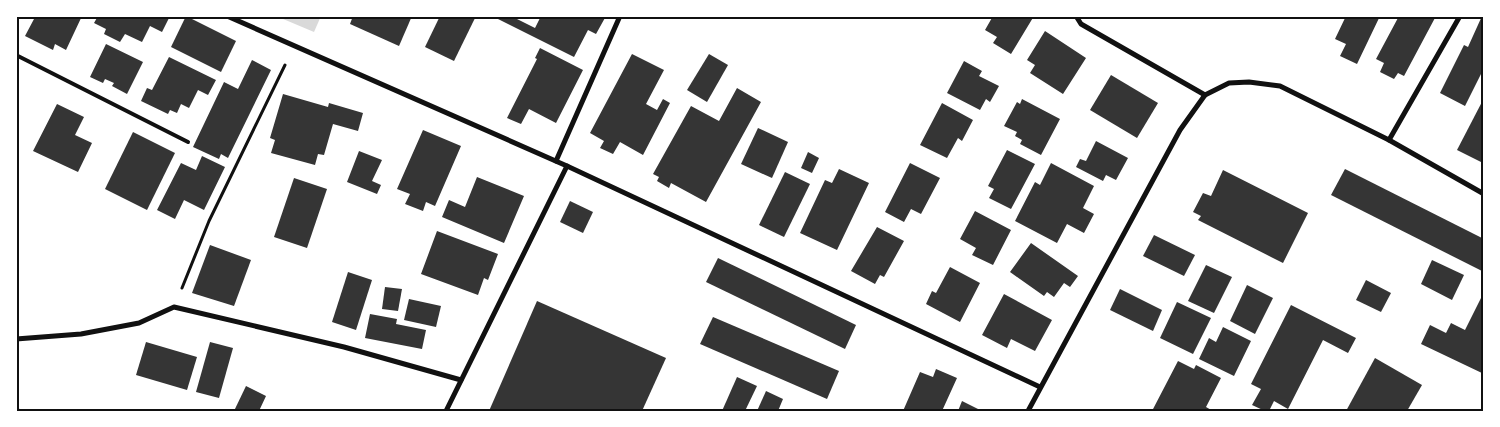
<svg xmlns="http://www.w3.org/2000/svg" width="1500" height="427" font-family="Roboto,sans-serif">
	<rect width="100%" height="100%" fill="#fff"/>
	<polygon fill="#d9d9d9" points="276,16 321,16 314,32"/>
	<g fill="#353535">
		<polygon points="28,16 82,16 66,50 55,44 53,50 25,36 34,19"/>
		<polygon points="98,16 170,16 162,32 150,26 142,42 125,34 120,42 104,34 106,29 94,23"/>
		<polygon points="186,16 236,41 221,72 171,47"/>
		<polygon points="353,16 412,16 399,46 350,24"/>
		<polygon points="440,16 476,16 454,61 425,47"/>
		<polygon points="492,16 511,16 535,28 541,16 606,16 596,34 588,30 574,57"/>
		<polygon points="993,16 1034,16 1011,54 993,43 997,37 985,30"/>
		<polygon points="1346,16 1380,16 1357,64 1340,56 1346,44 1335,39"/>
		<polygon points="1399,16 1436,16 1404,76 1398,73 1394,79 1380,72 1384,63 1376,59"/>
		<polygon points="1482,16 1484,68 1465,106 1440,93 1464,45 1468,47"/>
		<polygon points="1045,31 1086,58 1063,94 1030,73 1035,65 1027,60"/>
		<polygon points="106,44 143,62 127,94 112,86 114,83 105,79 103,83 90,77"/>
		<polygon points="540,48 583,70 556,123 529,109 521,124 507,118 537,59 535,58"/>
		<polygon points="632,54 664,70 646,104 657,110 663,99 670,103 643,155 620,142 613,154 600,148 604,141 590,133"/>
		<polygon points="709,54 728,65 707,102 687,90"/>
		<polygon points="169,57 216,80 208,95 198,90 189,108 181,104 177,113 170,110 168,114 141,101 147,88 152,90"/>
		<polygon points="252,60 271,70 228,158 221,154 219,159 193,147 224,82 238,89"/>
		<polygon points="964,61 982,71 979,76 999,86 990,102 986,99 980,110 947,93"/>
		<polygon points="1111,75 1158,103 1137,138 1090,110"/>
		<polygon points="737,88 761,102 706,202 671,183 669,188 657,181 659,177 653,174 691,106 719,121"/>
		<polygon points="283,94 328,107 329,103 363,113 358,131 333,124 324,155 318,154 315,165 271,153 275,140 270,138"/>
		<polygon points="1484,98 1484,157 1481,162 1457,150"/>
		<polygon points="1022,99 1060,119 1041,155 1020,144 1022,140 1015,136 1017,132 1004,126 1017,102 1020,104"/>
		<polygon points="942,103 973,120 962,141 958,138 947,158 920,145"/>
		<polygon points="57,104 84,117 75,135 92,143 78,172 33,151"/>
		<polygon points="758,128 788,142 772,178 741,164"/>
		<polygon points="423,130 461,146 435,206 426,202 423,211 405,204 410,194 397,189"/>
		<polygon points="133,132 175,153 147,210 105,189"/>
		<polygon points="1096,141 1128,158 1116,180 1106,175 1103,181 1076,167 1080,159 1086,161"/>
		<polygon points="1007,150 1035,164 1011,209 989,198 994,189 988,186"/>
		<polygon points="359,151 382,160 372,181 381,185 377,194 347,182"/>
		<polygon points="808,152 819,158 812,173 801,168"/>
		<polygon points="202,156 225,167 204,210 184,200 175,219 157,210 181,163 196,170"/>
		<polygon points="910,163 940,178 921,214 911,209 904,222 885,212"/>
		<polygon points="1051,163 1094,186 1083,208 1094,214 1084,233 1067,224 1057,243 1015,221 1035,182 1040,185"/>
		<polygon points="839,169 869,183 837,250 800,233 825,180 832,183"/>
		<polygon points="1345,169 1484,239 1484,272 1331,195"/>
		<polygon points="1223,170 1308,213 1283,263 1198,220 1201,216 1193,212 1203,193 1211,196"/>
		<polygon points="785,172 810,184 784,237 759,225"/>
		<polygon points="477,177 524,196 504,243 442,217 449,200 465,207"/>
		<polygon points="294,178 327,189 307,248 274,237"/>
		<polygon points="570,201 593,212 583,233 560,222"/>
		<polygon points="975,211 1011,230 993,265 972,255 976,248 960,239"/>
		<polygon points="877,227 904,241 884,277 880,275 875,284 851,271"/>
		<polygon points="437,231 498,254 488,280 484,278 478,295 421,274"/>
		<polygon points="1154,235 1195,255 1184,276 1143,256"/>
		<polygon points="1031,243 1078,276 1070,287 1064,283 1054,297 1047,292 1044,296 1010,272"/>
		<polygon points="210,245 251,260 234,306 192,293"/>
		<polygon points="718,258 856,325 845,349 706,282"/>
		<polygon points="1432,260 1464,275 1452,300 1421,284"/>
		<polygon points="1206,265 1232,277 1214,313 1188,301"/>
		<polygon points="950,267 980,283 960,322 926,304 932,291 936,293"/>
		<polygon points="348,272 372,280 356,330 332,322"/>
		<polygon points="1366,280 1391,293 1381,312 1356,300"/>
		<polygon points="1247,285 1273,298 1255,334 1230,321"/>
		<polygon points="385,287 402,289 398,311 382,309"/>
		<polygon points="1120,289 1162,310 1153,331 1110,310"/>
		<polygon points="1484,292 1484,374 1421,344 1430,325 1446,333 1451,323 1465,330"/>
		<polygon points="1004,294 1052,320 1035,351 1011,339 1007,348 982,335"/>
		<polygon points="409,299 441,306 436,327 404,320"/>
		<polygon points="537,301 666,358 642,411 489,411"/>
		<polygon points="1177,302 1211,318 1193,354 1160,338"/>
		<polygon points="1291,305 1356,338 1348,353 1323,340 1288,409 1274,401 1269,411 1265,411 1252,405 1261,389 1251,384"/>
		<polygon points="370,314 397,319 396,324 426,330 422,349 365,338"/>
		<polygon points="713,317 839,371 827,399 700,344"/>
		<polygon points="1223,327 1251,341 1234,376 1199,359 1209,338 1216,342"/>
		<polygon points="146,342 197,357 187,390 136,375"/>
		<polygon points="210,342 233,348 219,398 196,392"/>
		<polygon points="1375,358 1422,385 1407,411 1346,411"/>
		<polygon points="1178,361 1194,369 1196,365 1221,378 1206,407 1213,411 1152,411"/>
		<polygon points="936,369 957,378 942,411 903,411 920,372 933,377"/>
		<polygon points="737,377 757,386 745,411 722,411"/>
		<polygon points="246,386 266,396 259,411 234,411"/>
		<polygon points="766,391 783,399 778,411 757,411"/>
		<polygon points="962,401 982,411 958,411"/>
	</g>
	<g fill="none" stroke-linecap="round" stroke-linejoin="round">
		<polyline stroke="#111" stroke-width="3" points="182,288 209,221 285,65"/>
		<polyline stroke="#111" stroke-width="4" points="16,55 188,142"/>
		<g stroke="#111" stroke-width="5">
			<polyline points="227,16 567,166 1040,387"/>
			<polyline points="1076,16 1081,24 1205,95"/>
			<polyline points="1389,140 1460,16"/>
			<polyline points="556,161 620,16"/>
			<polyline points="16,339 81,334 139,323 174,307 344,347 461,380"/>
			<polyline points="446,411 567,166"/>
			<polyline points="1028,411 1180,130 1205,95 1229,83 1249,82 1280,86 1389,140 1484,194"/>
		</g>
		<polyline stroke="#707070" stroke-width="4" points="16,409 19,411"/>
	</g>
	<rect width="1500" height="427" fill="none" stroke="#ffffff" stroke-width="35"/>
	<rect x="18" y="18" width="1464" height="392" fill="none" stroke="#111" stroke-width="2"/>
</svg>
